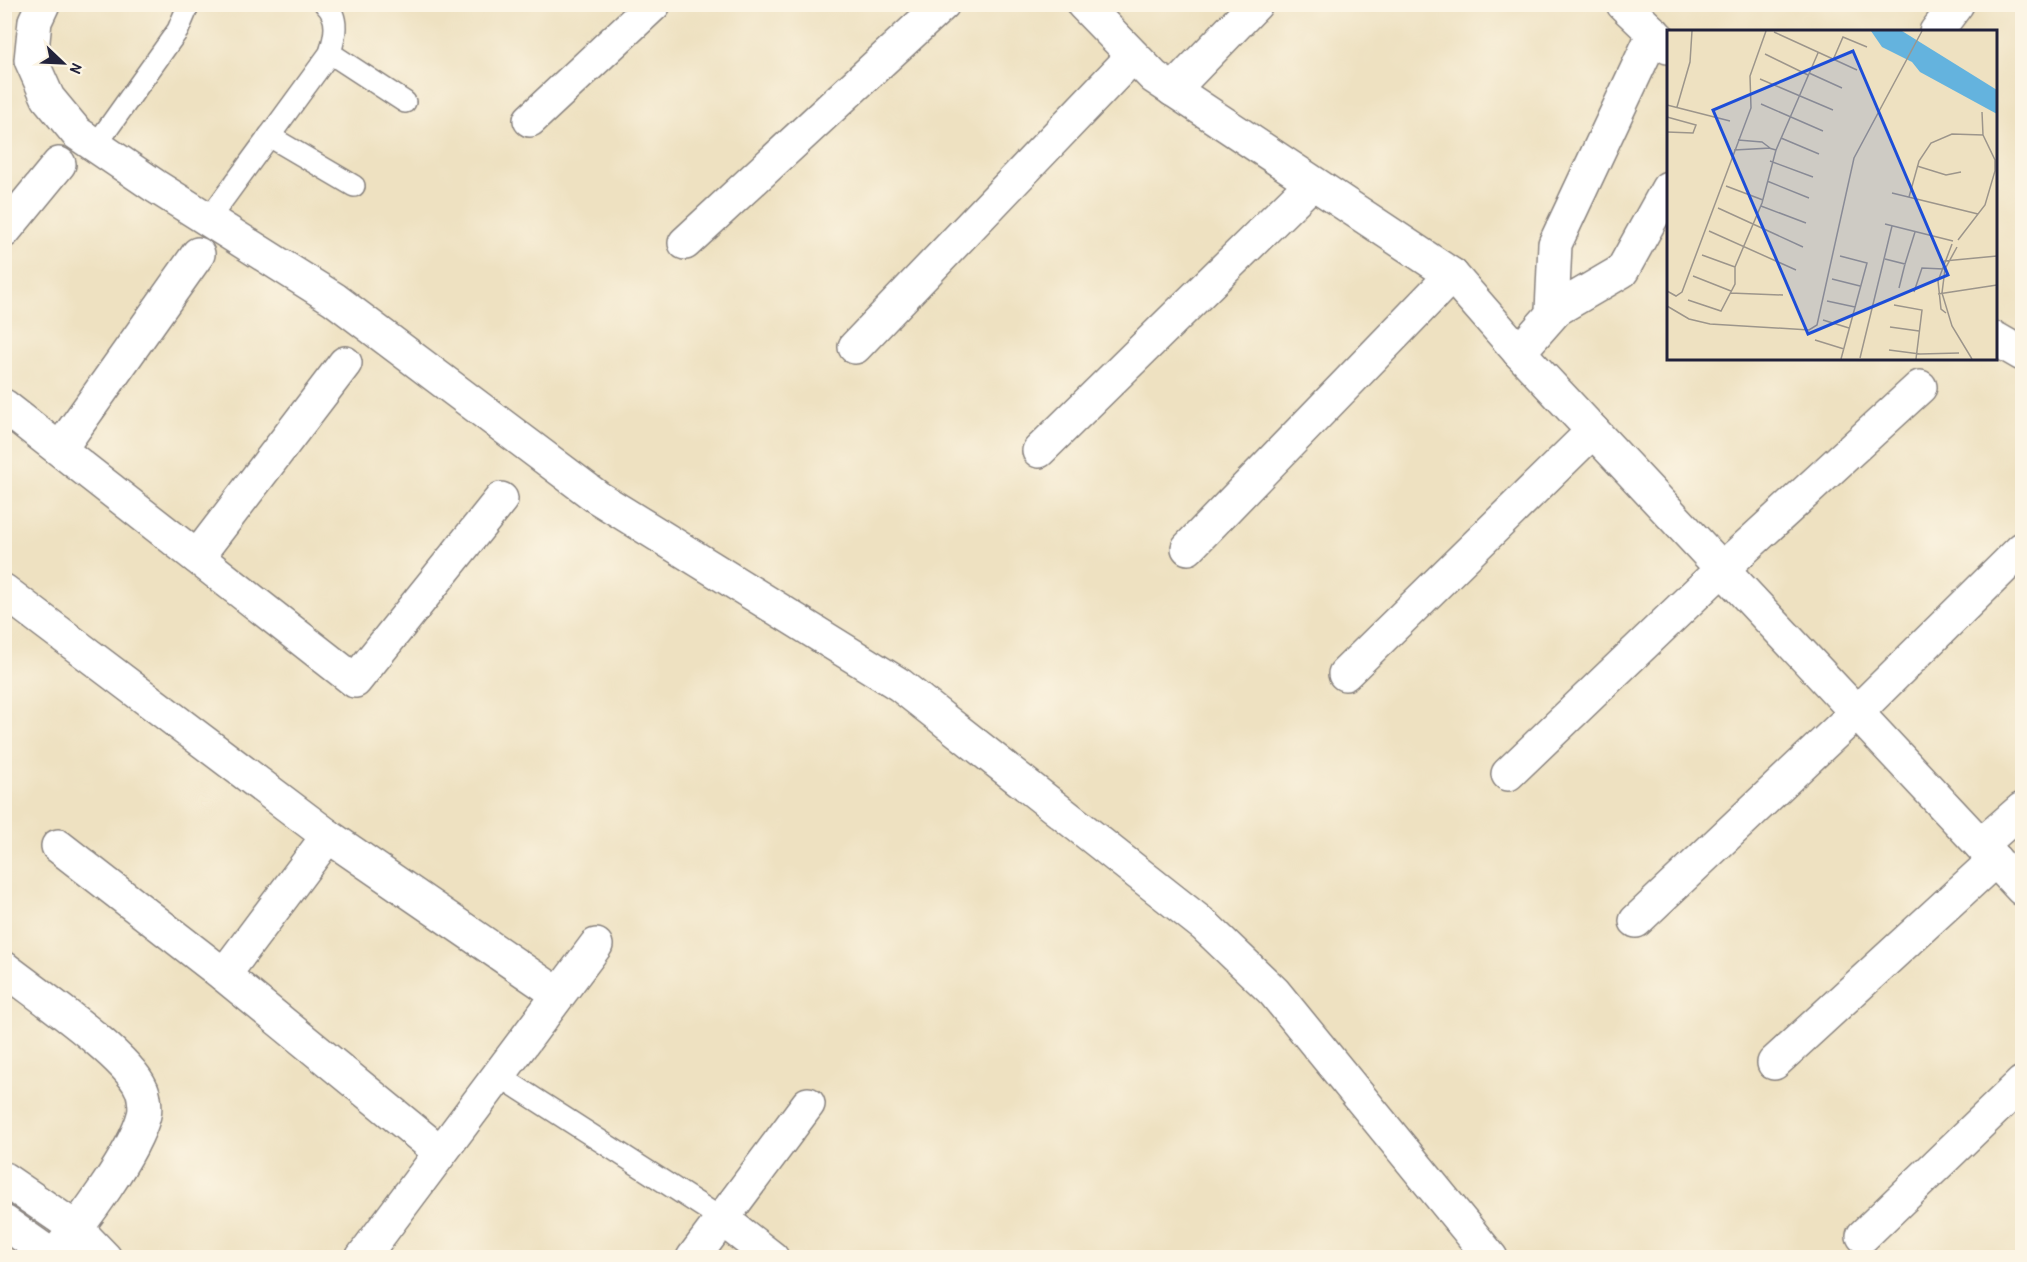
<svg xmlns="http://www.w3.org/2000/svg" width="2027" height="1262" font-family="'Patrick Hand',sans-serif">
	<rect width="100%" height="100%" fill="#fcf5e5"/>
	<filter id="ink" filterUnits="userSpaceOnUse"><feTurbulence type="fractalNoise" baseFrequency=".0167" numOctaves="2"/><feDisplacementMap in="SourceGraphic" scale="12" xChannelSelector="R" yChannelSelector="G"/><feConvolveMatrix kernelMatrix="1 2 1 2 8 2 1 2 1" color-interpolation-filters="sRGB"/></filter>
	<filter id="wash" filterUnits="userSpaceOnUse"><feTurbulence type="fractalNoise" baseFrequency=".008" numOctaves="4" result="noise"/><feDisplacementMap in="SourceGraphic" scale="24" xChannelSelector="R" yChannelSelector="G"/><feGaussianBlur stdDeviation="1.35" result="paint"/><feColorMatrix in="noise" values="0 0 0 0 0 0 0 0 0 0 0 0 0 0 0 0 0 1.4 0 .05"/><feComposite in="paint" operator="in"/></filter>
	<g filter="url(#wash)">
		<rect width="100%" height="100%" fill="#eee1c1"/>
	</g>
	<g filter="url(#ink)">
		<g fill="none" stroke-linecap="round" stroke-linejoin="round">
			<defs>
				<g id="service">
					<polyline points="330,53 405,102"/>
					<polyline points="269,136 354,186"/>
					<polyline points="96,145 178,30 189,4"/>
					<path d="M208,220L330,53C335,36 340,18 325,4"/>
					<polyline points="498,1075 722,1219"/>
				</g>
				<g id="minor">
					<polyline points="43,4 35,21 31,60 48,98 77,133 155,186 334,299 597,497 900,685 1205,926 1274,992 1491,1258"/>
					<polyline points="1083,4 1154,77 1452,275 1519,352"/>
					<polyline points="1623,4 1668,47"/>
					<polyline points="1936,32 1957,4"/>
					<polyline points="1654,33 1555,244 1552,312 1622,271 1668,188"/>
					<polyline points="1173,90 1256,4"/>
					<polyline points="530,120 654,4"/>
					<polyline points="4,231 59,164"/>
					<polyline points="685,243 943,4"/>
					<polyline points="1556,310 1519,352 2022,889"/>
					<polyline points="1996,339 2022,354"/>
					<polyline points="855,347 1133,56"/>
					<polyline points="4,406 355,681 501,499"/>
					<polyline points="60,449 198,254"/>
					<polyline points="1039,451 1312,183"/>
					<polyline points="1188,548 1452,275"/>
					<polyline points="197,557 345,363"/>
					<polyline points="4,591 328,836 558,994"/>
					<polyline points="1345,674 1593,431"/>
					<polyline points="1508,774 1722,569 1920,387"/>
					<polyline points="328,836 224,975 440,1152"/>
					<polyline points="1981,845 2022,809"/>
					<polyline points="58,846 224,975"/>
					<polyline points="1636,921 1857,712 2022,549"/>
					<path d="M4,968C37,994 126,1054 141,1088C144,1093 146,1108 144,1115C134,1154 81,1224 54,1256"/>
					<polyline points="1774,1063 1995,860"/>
					<polyline points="4,1179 77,1229 105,1258"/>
					<polyline points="722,1219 772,1258"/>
					<polyline points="4,1222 55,1258"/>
					<polyline points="1863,1236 2022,1083"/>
					<polyline points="362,1258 596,945"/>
					<polyline points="693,1258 808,1104"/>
				</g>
			</defs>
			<use href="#service" stroke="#88827e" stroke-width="24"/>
			<use href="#minor" stroke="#88827e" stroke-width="36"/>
			<use href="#service" stroke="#fff" stroke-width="21"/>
			<use href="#minor" stroke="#fff" stroke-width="33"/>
		</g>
	</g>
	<g transform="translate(1667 30)">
		<rect width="330" height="330" fill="#eee1c1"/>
		<path d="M204,1H235L330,60V84L253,42L245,32L215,17Z" fill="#64b3de"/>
		<path fill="none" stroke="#9c958b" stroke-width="1.5" d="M107,2L190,40M98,24L141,45M166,30L176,7L200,17M142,43L175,58M93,49L166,80M94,74L156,101M0,75L63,91M10,77L23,32L25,1M315,82L316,105M0,87L29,95L26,103L0,102M114,108L152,124M102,118L109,120L151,23M67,120L103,118L95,112L71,110M103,131L146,147M250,136L279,145L294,142M100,151L142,168M59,156L96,170M225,163L311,184M242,167L252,131L264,113L285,104L316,105L328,130V141L318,175L291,210M94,176L139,193M51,178L136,217M218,194L286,211M42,201L129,240M290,217L278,239L275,263L285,296L305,329M35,225L68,237M173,226L200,233L174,329M218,229L238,234L248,202M277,231L330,226M26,246L64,261M165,249L193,256M232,258L238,234M0,261L9,266L15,262L84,78L83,46L99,1M247,262L255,238L277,239M63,263L116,265M271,264L330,255M21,270L54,281L68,254V237L95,173L109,120M160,271L188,277M227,275L255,280L249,329M0,276L22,289L43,294L142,300L150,295L187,128L255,1M279,283L274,279L271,251L285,214M156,290L182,298M223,297L252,301M148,310L177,319M222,320L253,324L292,323M193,328L225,196"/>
		<path fill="#1d4ed8" fill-opacity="0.15" stroke="#1d4ed8" stroke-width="3" d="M186,21L281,245L141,304L46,80Z"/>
		<rect width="330" height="330" fill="none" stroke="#22223b" stroke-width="3"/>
	</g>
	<rect width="2027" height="1262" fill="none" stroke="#fcf5e5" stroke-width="24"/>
	<g transform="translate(63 63) rotate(113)" stroke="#fcf5e5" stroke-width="4.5" paint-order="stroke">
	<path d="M0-4.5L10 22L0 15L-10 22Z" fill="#22223b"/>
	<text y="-9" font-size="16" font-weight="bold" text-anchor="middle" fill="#22223b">N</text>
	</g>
</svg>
